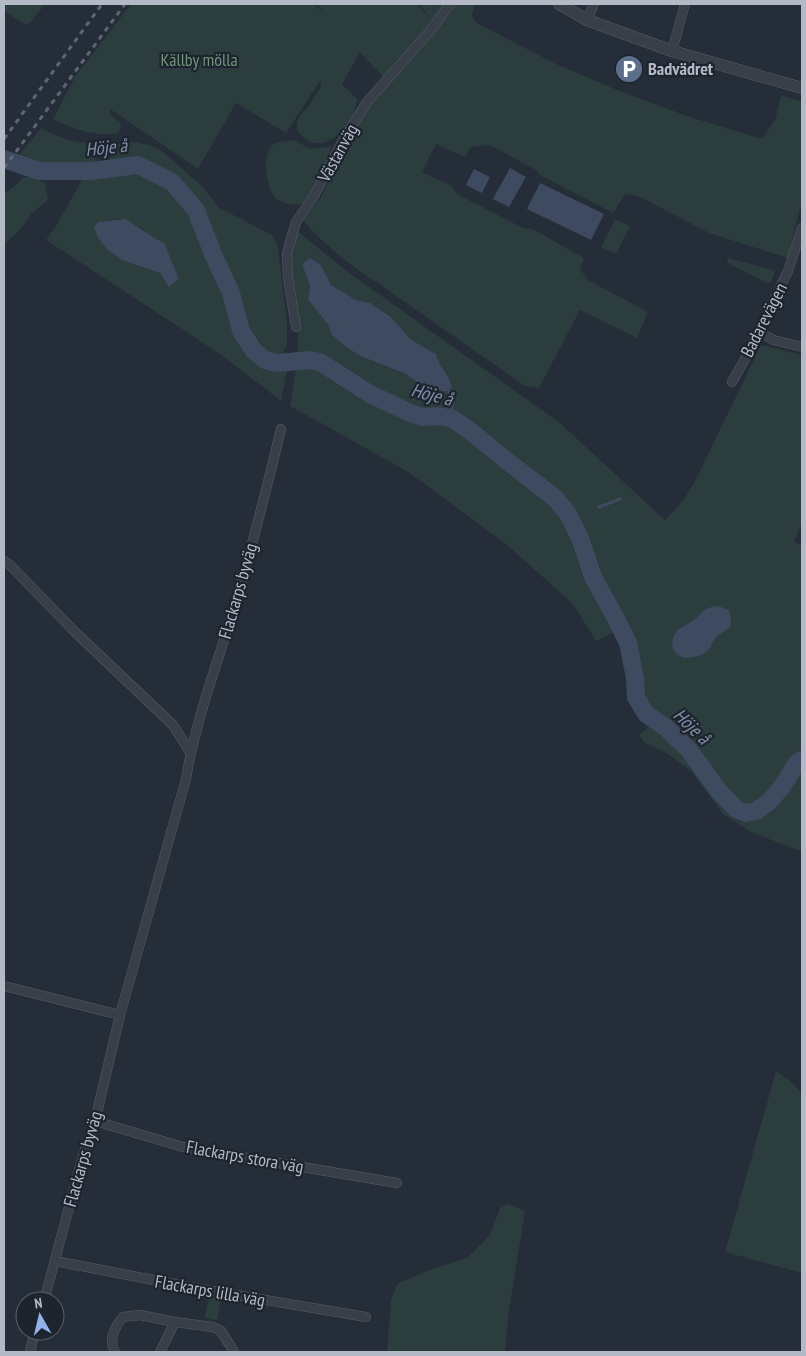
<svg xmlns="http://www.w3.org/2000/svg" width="806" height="1356" font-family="'PT Sans Narrow',sans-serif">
	<rect width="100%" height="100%" fill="#252d38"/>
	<g fill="#2b3d3d" fill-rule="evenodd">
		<polygon points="4,4 45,4 31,22 26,25 4,11"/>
		<path d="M131,4H313L325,13L316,4H417L429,18L420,4H439L431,15L440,4H475L472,15L475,22L554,63L617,90L687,116L762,139L775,120L781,96L802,101V200L788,258L709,233L638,196L625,194L613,213L540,175L536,170L490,145L471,147L465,157L436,144L422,172L452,186L457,194L525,229L531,228L584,258L580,269L588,280L648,312L637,338L580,310L539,388L525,386L386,289L381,284C362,276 315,237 303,220L321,197L352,132L384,86L383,77L360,52L342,84L357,99C355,122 326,159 302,136C297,131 295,126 298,119C300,114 304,111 308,107C312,101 316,94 321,87V82L320,81L286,133L236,103L198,169L110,109V115L120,122L121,128L118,133C97,138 71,128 53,119L75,77Z"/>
		<path d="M41,128C59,138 80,145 100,143L102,145L95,161L86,167L25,163L20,159V154Z"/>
		<path d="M293,140L311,149L331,146L325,166L303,204C293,205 281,205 274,196C266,185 261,152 274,144C279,141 288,141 293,140Z"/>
		<polygon points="135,142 149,145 162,151 203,187 218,207 272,235 278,247 287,321 287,345 281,356 268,353 251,332 245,320 237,284 230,276 221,261 199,207 189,191 167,170 156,165 127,160 112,163 108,162 117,144"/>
		<path d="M119,171C128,171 137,171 146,173C180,180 195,224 207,252C213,268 221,282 226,298C234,324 236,353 264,366C271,370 279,369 287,370L281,401L220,354L46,240L56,226L82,180ZM120,219L143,229L149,236L164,243L168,254L170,287L160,273L122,260L98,222Z"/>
		<polygon points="24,177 35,178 45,184 48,200 32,213 22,228 4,244 4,194 17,184"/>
		<polygon points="615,219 630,226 616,254 601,247"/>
		<path d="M297,231L348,272L560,423L665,520L683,501L695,481L761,345L802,355V522L794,542L802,545V755L793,760L778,786L767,799L755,806L744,808L738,805L721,788L693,746L668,724L650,711L640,696L639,676L632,641L616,631L596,641L573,604L506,544L408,472L290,406L298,357V327L288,256ZM302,264L321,265L331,285L356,301L370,303L391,317L410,339L436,354C439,368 450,374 452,388L444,392L418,383L406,374L360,356L332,335L328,326L309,299L310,286ZM696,618L731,620L729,627L714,640L709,649L678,630Z"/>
		<polygon points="728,258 773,270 775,272 771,282 767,283 731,265 727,262"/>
		<path d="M648,727C660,731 668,735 677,744C698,765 710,795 732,814C743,823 766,819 775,809C784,798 792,782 799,769H802V851L795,849L751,832L724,815L691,771L668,754L644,742L639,735Z"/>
		<polygon points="776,1071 788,1079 802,1093 802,1273 725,1252"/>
		<polygon points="508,1204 525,1211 508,1317 505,1352 387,1352 391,1300 398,1283 435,1268 467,1258 490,1235 500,1208"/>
		<polygon points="209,1296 221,1298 217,1320 205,1318"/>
	</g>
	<g fill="#3d4a5f">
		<polygon points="510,168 526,177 509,207 493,199"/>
		<polygon points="474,169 490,177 482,193 466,185"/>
		<polygon points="540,183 604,214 591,240 527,209"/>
		<path d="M125,219C139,227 150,236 164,243L179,279L169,287L160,273L122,260L107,249L98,238L94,227L98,222Z"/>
		<path d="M310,258L321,265L331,285L356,300L370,303L391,317L410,339L436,354C439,368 450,374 452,388L444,392L418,383L406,374L360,356L345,346L332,335L328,325L308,299L310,286L302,264Z"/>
		<path d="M719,606L729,610C735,632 728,626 716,638C713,641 712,644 710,648C704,656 695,657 685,658C682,657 677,655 675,652C670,646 672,635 678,630C682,626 688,624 692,621C705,612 701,608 719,606Z"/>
	</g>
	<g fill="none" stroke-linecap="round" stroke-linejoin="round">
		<g stroke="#3d4a5f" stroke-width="3">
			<polyline points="448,390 453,402 450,419"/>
			<polyline points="599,507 620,499"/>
		</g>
		<polyline stroke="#3d4a5f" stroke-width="18" points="4,159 39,171 90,171 138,165 172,182 196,210 213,254 231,293 241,331 254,351 265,360 277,363 310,360 320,362 370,394 408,412 422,417 439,416 453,419 469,430 507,461 555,498 568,514 580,538 593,577 614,615 628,643 635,678 636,697 646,714 665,727 689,750 718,790 736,809 746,813 756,811 769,802 781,788 797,763 802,760"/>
		<defs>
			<g id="minor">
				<polyline points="587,20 594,4"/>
				<polyline points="672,51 685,4"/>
				<polyline points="296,327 288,278 287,253 296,222 314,196 343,140 367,102 430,31 450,4"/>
				<polyline points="758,332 774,340 802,347"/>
				<polyline points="732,382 750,350 788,271 802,228"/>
				<polyline points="4,561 9,564 75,632 173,725 190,752"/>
				<polyline points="4,986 120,1015"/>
				<polyline points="95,1121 183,1147 397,1183"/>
				<polyline points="55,1261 195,1288 366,1317"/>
				<path d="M44,1301L82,1159L95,1121L120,1015L186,779C195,722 216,668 232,614C251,553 266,491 281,429"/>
				<polyline points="30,1352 35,1331"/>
				<path d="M115,1352C108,1340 115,1326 123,1317L140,1315L175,1322L213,1327L221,1331L234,1352"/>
				<polyline points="160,1352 175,1322"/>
			</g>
			<polyline id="tertiary" points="559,4 587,20 672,51 802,88"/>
		</defs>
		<use href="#minor" stroke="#575d67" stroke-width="10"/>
		<use href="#tertiary" stroke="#575d67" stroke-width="12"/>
		<use href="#minor" stroke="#393f49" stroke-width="9"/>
		<use href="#tertiary" stroke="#393f49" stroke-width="11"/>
		<g stroke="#5d6571" stroke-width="3" stroke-dasharray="5 5" stroke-linecap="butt">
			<polyline points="4,139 102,4"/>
			<polyline points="4,168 125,4"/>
		</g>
	</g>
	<defs>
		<symbol id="parking-disc" viewBox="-11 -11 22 22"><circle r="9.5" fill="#5c6f8a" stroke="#1e242e"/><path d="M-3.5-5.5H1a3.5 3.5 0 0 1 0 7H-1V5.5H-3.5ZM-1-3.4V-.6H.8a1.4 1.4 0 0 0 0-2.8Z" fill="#fff"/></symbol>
	</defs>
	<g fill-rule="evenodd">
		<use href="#parking-disc" x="613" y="53" width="32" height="32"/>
	</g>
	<g text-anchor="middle" stroke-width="4.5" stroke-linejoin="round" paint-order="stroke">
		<g font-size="18" fill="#6e9378" stroke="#1e242e">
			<text x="199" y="66">Källby mölla</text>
		</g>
		<g font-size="18" font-weight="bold" fill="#b4bac5" stroke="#1e242e" text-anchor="start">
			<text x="648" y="75">Badvädret</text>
		</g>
		<g font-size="18" fill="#b4bac5" stroke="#1e242e">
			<text transform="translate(338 153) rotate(-61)" y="6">Västanväg</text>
			<text transform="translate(764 320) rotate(-63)" y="6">Badarevägen</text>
			<text transform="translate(238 591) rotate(-74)" y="6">Flackarps byväg</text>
			<text transform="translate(245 1157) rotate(10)" y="6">Flackarps stora väg</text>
			<text transform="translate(83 1159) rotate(-74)" y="6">Flackarps byväg</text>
			<text transform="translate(210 1291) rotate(10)" y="6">Flackarps lilla väg</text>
		</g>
		<g font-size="19" font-style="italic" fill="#7f8fa9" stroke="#1e242e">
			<text transform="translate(106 147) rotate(-6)" y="7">Höje å</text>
			<text transform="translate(432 394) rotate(14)" y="7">Höje å</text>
			<text transform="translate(692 726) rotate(44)" y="7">Höje å</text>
		</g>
	</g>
	<rect width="806" height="1356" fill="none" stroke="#b4bac5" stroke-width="10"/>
	<g transform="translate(40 1316) rotate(352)"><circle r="24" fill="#1e242e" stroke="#5a606a"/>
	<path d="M0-4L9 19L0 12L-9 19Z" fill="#93b1ea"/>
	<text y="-8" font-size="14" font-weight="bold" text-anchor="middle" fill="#b4bac5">N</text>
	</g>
</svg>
